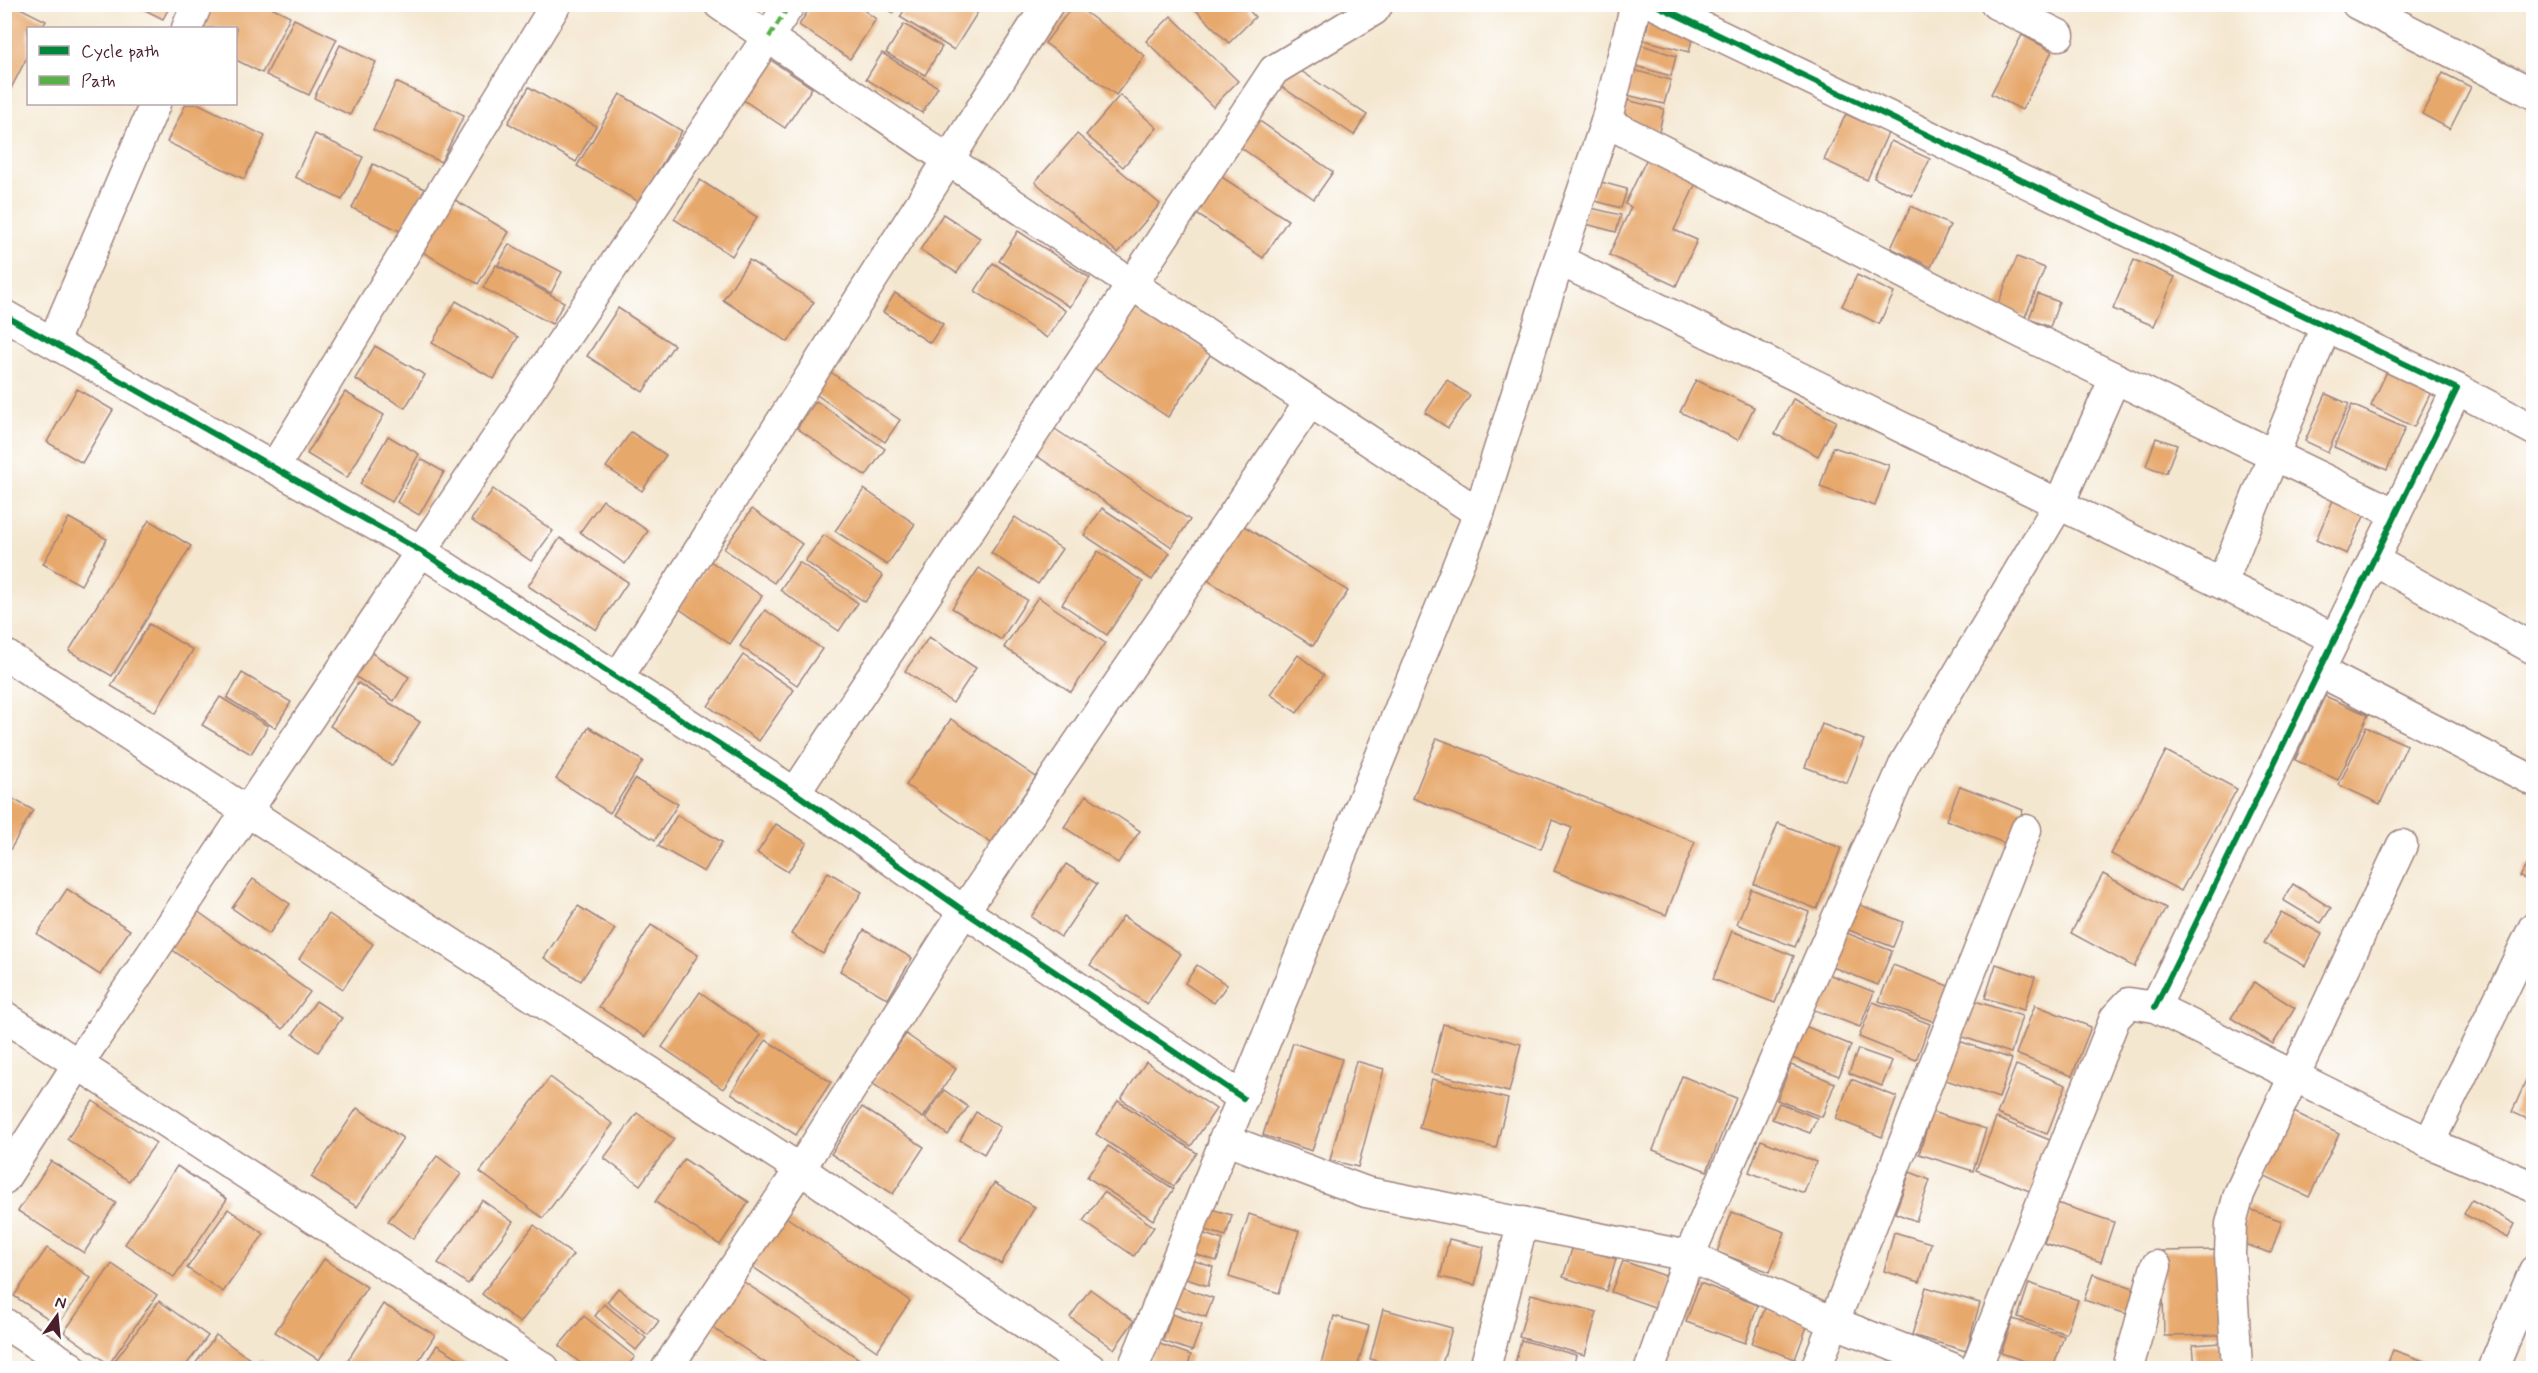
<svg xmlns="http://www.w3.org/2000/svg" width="2538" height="1373" font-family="Mynerve,sans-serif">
	<rect width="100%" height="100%" fill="#fff"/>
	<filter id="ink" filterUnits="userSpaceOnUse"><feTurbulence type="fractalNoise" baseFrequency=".0167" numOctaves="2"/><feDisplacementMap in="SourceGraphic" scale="12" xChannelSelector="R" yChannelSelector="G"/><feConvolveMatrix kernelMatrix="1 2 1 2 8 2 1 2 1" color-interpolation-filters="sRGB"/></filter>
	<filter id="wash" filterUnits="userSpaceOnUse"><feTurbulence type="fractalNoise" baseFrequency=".008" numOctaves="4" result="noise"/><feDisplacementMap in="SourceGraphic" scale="24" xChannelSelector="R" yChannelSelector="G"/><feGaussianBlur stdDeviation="1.35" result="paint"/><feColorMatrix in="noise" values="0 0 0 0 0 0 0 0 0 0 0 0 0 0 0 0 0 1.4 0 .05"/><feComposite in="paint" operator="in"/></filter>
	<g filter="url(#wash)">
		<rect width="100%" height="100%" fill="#f4e7d0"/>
		<g id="blocks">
			<g fill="#e7a86c">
				<polygon points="4,4 12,4 46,21 42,28 28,28 28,55 4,102"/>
				<polygon points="133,4 171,4 163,19"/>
				<polygon points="209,4 265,4 290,16 262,73 236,60 236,28 197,28"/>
				<polygon points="812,4 855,4 876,19 850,59 799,25"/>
				<polygon points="880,4 898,4 893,13"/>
				<polygon points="908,4 977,4 981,7 954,50 900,17"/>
				<polygon points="1074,4 1145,56 1116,95 1045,43"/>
				<polygon points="1190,4 1243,4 1255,17 1229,43"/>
				<polygon points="1171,16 1238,81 1213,107 1146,41"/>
				<polygon points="1650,16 1695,28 1689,52 1644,40"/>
				<polygon points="294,19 337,39 309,95 266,75"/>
				<polygon points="904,24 942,47 925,75 886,53"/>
				<polygon points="2022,35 2052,51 2022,110 1991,94"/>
				<polygon points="340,45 376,62 350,115 314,98"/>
				<polygon points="1642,45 1676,56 1671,76 1636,66"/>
				<polygon points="882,53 938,87 922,113 866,79"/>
				<polygon points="766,57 812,88 785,128 739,97"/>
				<polygon points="1289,63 1367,115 1354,135 1276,83"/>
				<polygon points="1633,70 1671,80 1664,104 1627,95"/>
				<polygon points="2443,73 2471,87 2450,129 2422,114"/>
				<polygon points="396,82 464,115 441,162 373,130"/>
				<polygon points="529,87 596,126 576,162 508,123"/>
				<polygon points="620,94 682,131 639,202 577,166"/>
				<polygon points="1120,95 1157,128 1123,167 1086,135"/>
				<polygon points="1626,100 1664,109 1659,132 1620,123"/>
				<polygon points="186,104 199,104 265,136 244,179 167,142"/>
				<polygon points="1846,114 1888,133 1867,180 1824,160"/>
				<polygon points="1251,115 1333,172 1314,199 1233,142"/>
				<polygon points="315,134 363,157 342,200 295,177"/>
				<polygon points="1077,134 1160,204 1118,253 1035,182"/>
				<polygon points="1891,141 1930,159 1912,196 1874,178"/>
				<polygon points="1648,156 1698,179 1674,230 1697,240 1676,286 1609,255 1631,207 1625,204"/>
				<polygon points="373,164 425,189 404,233 352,208"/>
				<polygon points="1217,174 1288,220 1263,258 1192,211"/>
				<polygon points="700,180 757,217 732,256 674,219"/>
				<polygon points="1597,181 1627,189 1621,208 1592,200"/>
				<polygon points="450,197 509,232 478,284 419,250"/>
				<polygon points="1911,206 1950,225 1931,267 1891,248"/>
				<polygon points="1587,207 1621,215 1616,232 1582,223"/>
				<polygon points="943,214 980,238 957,273 920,250"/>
				<polygon points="1018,231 1090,278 1070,307 999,261"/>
				<polygon points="509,244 562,272 551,293 498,265"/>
				<polygon points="2017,257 2045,268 2025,317 1997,306"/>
				<polygon points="749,260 814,302 788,342 723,300"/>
				<polygon points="2134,260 2175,277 2154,326 2113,309"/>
				<polygon points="993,263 1066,311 1047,338 975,291"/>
				<polygon points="496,265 564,302 552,324 483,288"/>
				<polygon points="1857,275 1894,293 1879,324 1842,306"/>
				<polygon points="895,293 943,324 930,343 883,312"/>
				<polygon points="2038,294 2059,302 2050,327 2029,319"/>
				<polygon points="456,301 518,337 494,379 432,343"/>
				<polygon points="1132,302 1211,354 1168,417 1090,365"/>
				<polygon points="618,308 674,345 643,392 587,356"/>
				<polygon points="375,346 425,375 405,408 355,379"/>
				<polygon points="2389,367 2433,388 2414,427 2371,406"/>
				<polygon points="829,371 900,420 885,442 814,393"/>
				<polygon points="1447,380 1470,396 1448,428 1425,413"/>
				<polygon points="1696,380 1754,407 1738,440 1680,412"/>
				<polygon points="77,389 113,410 82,463 47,442"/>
				<polygon points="345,392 384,415 347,478 307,454"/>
				<polygon points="2326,394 2349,404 2328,452 2305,441"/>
				<polygon points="1793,399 1836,421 1818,456 1775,434"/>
				<polygon points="816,401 885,449 866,476 797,428"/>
				<polygon points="2352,405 2405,428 2387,470 2334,447"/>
				<polygon points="1052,427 1190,520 1172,547 1034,454"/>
				<polygon points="631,432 666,455 642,491 606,467"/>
				<polygon points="388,436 419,454 392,502 360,484"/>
				<polygon points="2156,438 2177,445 2166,473 2146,466"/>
				<polygon points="1833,447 1889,465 1875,506 1820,487"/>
				<polygon points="421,459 444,472 419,515 397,502"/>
				<polygon points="493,489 553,531 531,561 471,520"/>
				<polygon points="864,489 915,524 887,565 835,531"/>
				<polygon points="2334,498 2366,512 2347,554 2316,540"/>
				<polygon points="603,500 648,531 625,564 580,532"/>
				<polygon points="1102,508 1170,553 1152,580 1084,535"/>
				<polygon points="752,509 802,544 774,583 724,549"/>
				<polygon points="1015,517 1062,549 1038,584 991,553"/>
				<polygon points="69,518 107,539 81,585 43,564"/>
				<polygon points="149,520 191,546 112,676 69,651"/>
				<polygon points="1239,523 1348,591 1313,646 1204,578"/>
				<polygon points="824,535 883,576 865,602 805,561"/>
				<polygon points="560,538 628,582 596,630 528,586"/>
				<polygon points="1098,551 1143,582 1107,635 1062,604"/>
				<polygon points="710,561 762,596 730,644 678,608"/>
				<polygon points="799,562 858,603 839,631 780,590"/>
				<polygon points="979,568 1027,600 1001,640 952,608"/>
				<polygon points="1038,597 1105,643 1071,692 1004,647"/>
				<polygon points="765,610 822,649 797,685 740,646"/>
				<polygon points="149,624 193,650 155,712 111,686"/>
				<polygon points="929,637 976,668 953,703 905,671"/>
				<polygon points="364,648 409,677 394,701 348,672"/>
				<polygon points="743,655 794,690 759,741 708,706"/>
				<polygon points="1298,655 1324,675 1297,713 1270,694"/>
				<polygon points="242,673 291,702 275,728 227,698"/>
				<polygon points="358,683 420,722 392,766 330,726"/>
				<polygon points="2325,696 2368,715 2338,780 2295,760"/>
				<polygon points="220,697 268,726 251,754 202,725"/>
				<polygon points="951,719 1036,777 991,843 906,785"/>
				<polygon points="1822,724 1864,740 1847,783 1805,767"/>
				<polygon points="589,727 643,761 610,813 556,779"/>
				<polygon points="2366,727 2407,745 2380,804 2339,785"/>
				<polygon points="1437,738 1695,842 1666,915 1554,871 1572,828 1552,820 1541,849 1413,798"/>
				<polygon points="2166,751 2237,789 2181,891 2111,854"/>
				<polygon points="635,779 678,804 655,840 613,815"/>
				<polygon points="1960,786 2023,810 2009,845 1946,820"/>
				<polygon points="4,794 33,810 10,850 4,847"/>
				<polygon points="1086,795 1140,831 1118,863 1064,827"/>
				<polygon points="677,815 722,842 704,872 658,846"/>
				<polygon points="1778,823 1841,848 1817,909 1754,884"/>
				<polygon points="776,824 807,843 788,872 757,853"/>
				<polygon points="1066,864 1097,884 1061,937 1031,917"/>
				<polygon points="2527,864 2534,867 2534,884 2520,877"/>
				<polygon points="828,872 862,892 823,954 791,934"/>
				<polygon points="2103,874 2166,908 2134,967 2071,933"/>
				<polygon points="253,879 290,904 269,934 232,908"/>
				<polygon points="2293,884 2331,908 2321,923 2283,900"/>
				<polygon points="67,889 130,930 100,975 37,934"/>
				<polygon points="1751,889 1809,912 1795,947 1737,924"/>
				<polygon points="1848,900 1903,922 1893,947 1838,926"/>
				<polygon points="578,906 615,929 581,981 544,958"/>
				<polygon points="193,908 310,992 283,1029 167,946"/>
				<polygon points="2281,912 2322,934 2305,966 2264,943"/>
				<polygon points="329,914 373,944 343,989 299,959"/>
				<polygon points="1123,916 1181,954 1147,1004 1090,965"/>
				<polygon points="651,925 698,955 645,1037 599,1007"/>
				<polygon points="864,930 912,958 888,999 840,971"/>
				<polygon points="1839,930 1892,951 1878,985 1825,964"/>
				<polygon points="1732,931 1794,956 1775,1003 1713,979"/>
				<polygon points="1996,964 2035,977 2024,1010 1985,998"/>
				<polygon points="1197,965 1227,985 1214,1003 1185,983"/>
				<polygon points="1893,965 1951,987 1937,1023 1879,1001"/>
				<polygon points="1818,970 1874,992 1860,1027 1804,1006"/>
				<polygon points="2254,982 2295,1008 2273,1044 2231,1018"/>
				<polygon points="700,992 761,1035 723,1089 662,1047"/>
				<polygon points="1972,1000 2022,1016 2011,1053 1960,1036"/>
				<polygon points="316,1001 342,1018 318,1052 293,1034"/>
				<polygon points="1873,1002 1930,1024 1916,1060 1859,1037"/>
				<polygon points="2035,1005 2091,1027 2072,1076 2016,1054"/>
				<polygon points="1443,1024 1521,1044 1509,1092 1431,1073"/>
				<polygon points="1800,1024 1851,1045 1839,1076 1787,1056"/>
				<polygon points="906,1034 956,1069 923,1118 872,1083"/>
				<polygon points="766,1040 831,1082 796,1135 731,1093"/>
				<polygon points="1956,1040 2012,1059 1999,1098 1943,1079"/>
				<polygon points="1293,1043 1342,1059 1312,1151 1263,1135"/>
				<polygon points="1858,1049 1892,1061 1882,1086 1849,1073"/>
				<polygon points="1356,1061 1384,1069 1358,1167 1330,1160"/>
				<polygon points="1146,1062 1216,1109 1191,1146 1121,1099"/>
				<polygon points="2534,1063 2534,1122 2512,1112"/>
				<polygon points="1791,1065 1835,1083 1822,1117 1777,1100"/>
				<polygon points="2016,1065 2066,1085 2047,1134 1997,1114"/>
				<polygon points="1682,1076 1736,1098 1707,1171 1653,1150"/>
				<polygon points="550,1077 613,1124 543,1218 480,1172"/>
				<polygon points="1432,1079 1508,1099 1496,1148 1419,1128"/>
				<polygon points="1851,1079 1897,1097 1882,1137 1836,1119"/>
				<polygon points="944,1090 968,1107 948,1135 925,1118"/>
				<polygon points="93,1101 156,1143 129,1181 67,1139"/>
				<polygon points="1118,1101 1197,1153 1174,1186 1096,1134"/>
				<polygon points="1779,1103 1817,1118 1810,1133 1772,1119"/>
				<polygon points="862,1107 924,1147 893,1194 831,1154"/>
				<polygon points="357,1108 403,1138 357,1207 311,1177"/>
				<polygon points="2292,1111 2339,1134 2309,1197 2261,1174"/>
				<polygon points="976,1112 1000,1127 984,1154 960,1140"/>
				<polygon points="1932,1112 1986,1129 1973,1171 1919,1154"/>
				<polygon points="637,1113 674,1139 640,1185 604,1158"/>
				<polygon points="1996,1118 2052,1141 2032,1192 1976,1170"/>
				<polygon points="1761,1140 1816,1162 1804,1193 1749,1172"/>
				<polygon points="1108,1146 1174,1189 1153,1220 1087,1177"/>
				<polygon points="437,1156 461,1174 413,1239 388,1221"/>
				<polygon points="684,1159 749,1202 720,1245 655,1202"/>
				<polygon points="51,1161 116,1203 84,1253 18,1211"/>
				<polygon points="177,1166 227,1199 174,1277 125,1244"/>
				<polygon points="1910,1172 1930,1180 1916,1221 1895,1213"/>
				<polygon points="994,1183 1035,1207 1001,1264 960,1240"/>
				<polygon points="1104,1192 1154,1227 1134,1256 1083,1221"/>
				<polygon points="482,1200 513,1222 468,1284 438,1263"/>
				<polygon points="2472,1200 2515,1224 2508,1238 2464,1214"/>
				<polygon points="2057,1203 2114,1222 2101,1262 2044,1243"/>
				<polygon points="1204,1207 1232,1215 1226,1236 1198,1228"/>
				<polygon points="228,1209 264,1234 223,1292 187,1268"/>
				<polygon points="2249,1209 2282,1221 2271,1253 2238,1242"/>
				<polygon points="777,1211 910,1301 877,1351 744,1261"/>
				<polygon points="1732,1212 1785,1232 1770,1272 1717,1252"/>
				<polygon points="1249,1214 1299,1231 1279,1293 1229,1277"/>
				<polygon points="534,1225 573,1255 520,1323 482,1294"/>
				<polygon points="1198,1232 1223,1240 1217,1261 1191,1253"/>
				<polygon points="1894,1232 1931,1243 1920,1282 1884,1271"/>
				<polygon points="1449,1239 1484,1247 1475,1285 1440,1277"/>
				<polygon points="1573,1246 1616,1259 1606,1291 1563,1277"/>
				<polygon points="47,1248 91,1278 58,1325 14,1296"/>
				<polygon points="2221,1250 2222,1335 2164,1336 2162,1251"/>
				<polygon points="1186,1258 1213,1267 1208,1286 1180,1277"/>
				<polygon points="324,1259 367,1287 319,1360 275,1332"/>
				<polygon points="1623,1261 1674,1279 1663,1310 1611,1292"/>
				<polygon points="112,1264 157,1295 109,1364 64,1332"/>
				<polygon points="2093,1274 2145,1292 2136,1317 2084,1300"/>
				<polygon points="738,1278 865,1363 861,1368 773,1368 707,1324"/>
				<polygon points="1700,1283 1758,1305 1745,1343 1686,1322"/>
				<polygon points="2029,1283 2078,1300 2066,1334 2018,1317"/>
				<polygon points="1181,1287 1213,1298 1206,1317 1174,1307"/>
				<polygon points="1926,1287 1980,1303 1966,1351 1912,1335"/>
				<polygon points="618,1288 659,1321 648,1335 607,1302"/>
				<polygon points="1090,1289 1134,1321 1114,1349 1070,1317"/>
				<polygon points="1531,1294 1597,1312 1585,1355 1519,1337"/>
				<polygon points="159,1301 208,1336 184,1368 115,1368 111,1366"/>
				<polygon points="383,1304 435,1335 414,1368 343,1368"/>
				<polygon points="604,1304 646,1338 636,1350 595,1316"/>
				<polygon points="1765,1308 1808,1324 1795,1359 1752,1343"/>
				<polygon points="1383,1309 1452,1328 1441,1368 1404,1368 1370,1359"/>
				<polygon points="1172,1314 1202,1325 1192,1351 1163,1341"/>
				<polygon points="584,1316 635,1357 625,1368 587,1368 559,1346"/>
				<polygon points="1334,1316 1369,1326 1357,1368 1320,1368"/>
				<polygon points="2013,1319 2064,1336 2053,1368 2045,1368 2001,1353"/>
				<polygon points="216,1335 251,1360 244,1368 192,1368"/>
				<polygon points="1521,1340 1576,1355 1573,1368 1514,1368"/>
				<polygon points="1157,1343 1191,1355 1187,1368 1160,1368 1149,1365"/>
				<polygon points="2221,1343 2224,1368 2195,1368 2193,1345"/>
				<polygon points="437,1345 475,1368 423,1368"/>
				<polygon points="2393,1350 2444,1368 2386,1368"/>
				<polygon points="261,1360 272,1368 254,1368"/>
				<polygon points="1997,1360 2019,1368 1994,1368"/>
				<polygon points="1362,1364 1375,1368 1360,1368"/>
			</g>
		</g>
	</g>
	<g filter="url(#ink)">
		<use href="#blocks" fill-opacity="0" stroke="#9f837e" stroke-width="1.5"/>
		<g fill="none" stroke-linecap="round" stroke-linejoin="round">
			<defs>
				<g id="street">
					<polyline points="719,4 1131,284 1479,513"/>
					<polyline points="1654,4 2457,389 2155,1007"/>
					<polyline points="1996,4 2059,35"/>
					<polyline points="2357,4 2534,94"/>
					<polyline points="187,28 197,4"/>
					<polyline points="1606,122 2024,334 2396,514"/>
					<polyline points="1559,260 2335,639"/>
					<polyline points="4,315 421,551 795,793 964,911 1243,1098"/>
					<polyline points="53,342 155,104"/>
					<polyline points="2457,389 2534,430"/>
					<polyline points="274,468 556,4"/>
					<polyline points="2373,560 2534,649"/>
					<polyline points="2222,583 2326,326"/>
					<polyline points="4,654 800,1169 1090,1368"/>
					<polyline points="2319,671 2534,781"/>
					<polyline points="617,679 1048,4"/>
					<polyline points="795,793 1274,70 1374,10 1378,4"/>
					<polyline points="4,1016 544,1368"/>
					<polyline points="1224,1139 1366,1192 1689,1256 1835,1323 1952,1368"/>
					<polyline points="2429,1143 2534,927"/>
					<polyline points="4,1179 78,1064 421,551 790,4"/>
					<polyline points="4,1323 72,1368"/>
					<polyline points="667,1368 800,1169 964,911 1310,402"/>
					<polyline points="1133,1368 1479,513 1559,260 1606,122 1636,4"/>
					<polyline points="1485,1368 1523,1222"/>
					<polyline points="1650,1368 1689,1256 1905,763 2059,504 2115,378"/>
					<polyline points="1816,1368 2026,830"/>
					<polyline points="1976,1368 2115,1018 2129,1003 2155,1007 2429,1143 2534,1187"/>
					<polyline points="2128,1368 2156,1266"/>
					<polyline points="2237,1368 2230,1254 2231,1224 2239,1194 2402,845"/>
					<polyline points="2493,1368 2534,1271"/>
				</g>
			</defs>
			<use href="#street" stroke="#9f837e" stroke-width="33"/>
			<use href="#street" stroke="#fff" stroke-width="30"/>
			<polyline stroke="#57b146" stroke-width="4.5" stroke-dasharray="9 4.5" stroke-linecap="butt" points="769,37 790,4"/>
			<defs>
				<g id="cycleway">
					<polyline points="1654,4 2457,389 2155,1007"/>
					<polyline points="4,315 421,551 795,793 964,911 1243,1098"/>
				</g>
			</defs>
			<use href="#cycleway" stroke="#fff" stroke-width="10"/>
			<use href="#cycleway" stroke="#00873e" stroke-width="6"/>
		</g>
	</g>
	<rect width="2538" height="1373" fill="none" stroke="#fff" stroke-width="24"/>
	<rect x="27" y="27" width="210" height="78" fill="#ffffff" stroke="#b7a5aa" stroke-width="1.5"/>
	<rect x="39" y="46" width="30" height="9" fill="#00873e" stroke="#b7a5aa" stroke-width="1.5"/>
	<text x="81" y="57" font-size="18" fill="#4a1f2b">Cycle path</text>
	<rect x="39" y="76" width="30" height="9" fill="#57b146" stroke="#b7a5aa" stroke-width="1.5"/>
	<text x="81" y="87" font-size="18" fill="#4a1f2b">Path</text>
	<g transform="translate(57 1316) rotate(15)" stroke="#ffffff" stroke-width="4.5" paint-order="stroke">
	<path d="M0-4.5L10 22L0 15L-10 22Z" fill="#4a1f2b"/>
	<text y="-9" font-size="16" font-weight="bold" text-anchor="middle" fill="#4a1f2b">N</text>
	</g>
</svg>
